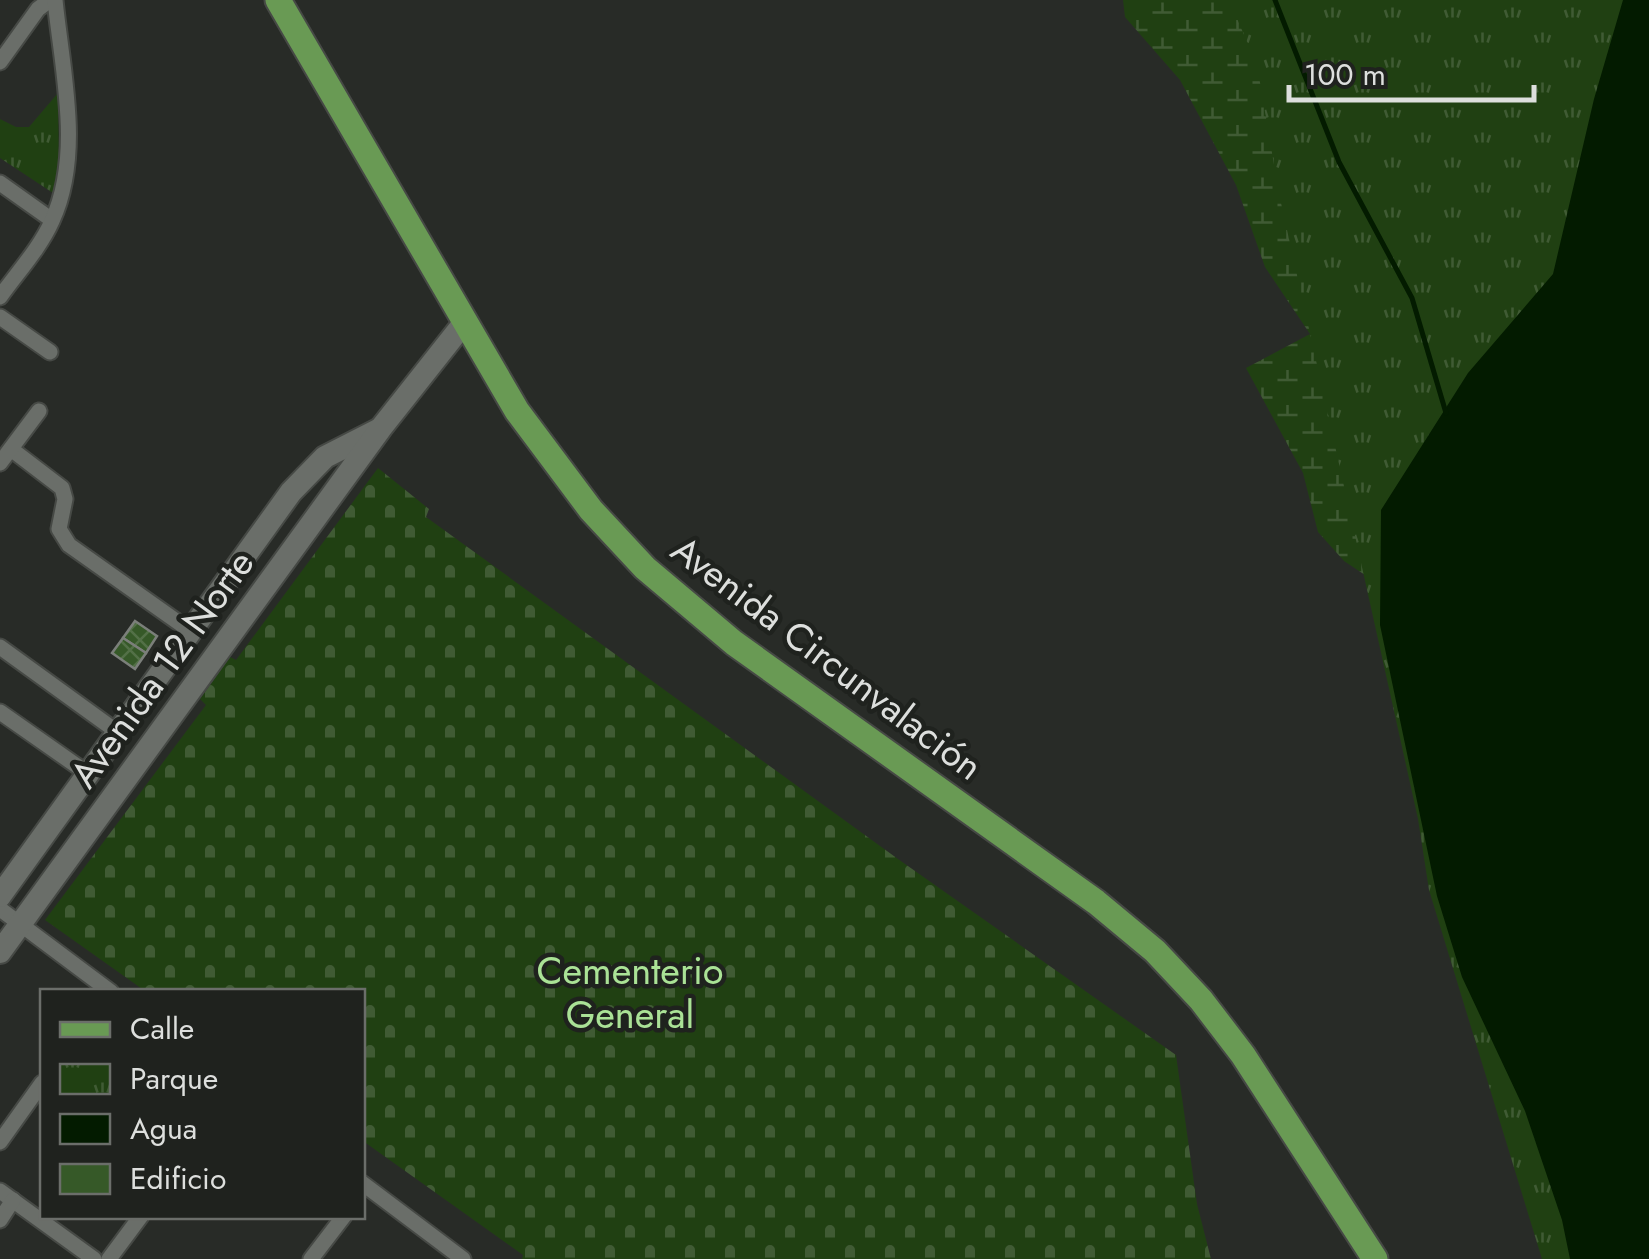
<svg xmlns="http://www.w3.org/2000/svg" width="1649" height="1259" font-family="Jost,sans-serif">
	<defs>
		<pattern id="wetland-marsh" width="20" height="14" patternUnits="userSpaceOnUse" patternTransform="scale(2.5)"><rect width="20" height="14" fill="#204012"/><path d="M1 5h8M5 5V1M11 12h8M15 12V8" fill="none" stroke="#405b34"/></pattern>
		<pattern id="cemetery-stones" width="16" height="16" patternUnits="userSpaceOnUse" patternTransform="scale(2.5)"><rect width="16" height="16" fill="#204012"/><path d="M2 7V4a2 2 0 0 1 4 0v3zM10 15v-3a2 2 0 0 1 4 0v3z" fill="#405b34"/></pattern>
		<pattern id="park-tufts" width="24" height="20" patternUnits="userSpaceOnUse" patternTransform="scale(2.5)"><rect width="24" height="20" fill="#204012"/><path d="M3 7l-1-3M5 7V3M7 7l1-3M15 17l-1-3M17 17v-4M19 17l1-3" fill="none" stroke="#405b34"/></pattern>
		<pattern id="building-cross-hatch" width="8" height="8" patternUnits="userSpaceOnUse" patternTransform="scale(2.5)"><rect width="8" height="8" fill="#365928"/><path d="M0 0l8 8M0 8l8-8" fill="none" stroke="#537047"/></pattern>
	</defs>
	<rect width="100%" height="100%" fill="#282b27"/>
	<polygon fill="url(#wetland-marsh)" points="1123,0 1345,0 1401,599 1344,561 1318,532 1303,473 1246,368 1310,334 1265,267 1236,185 1180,80 1125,17"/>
	<polygon fill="url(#cemetery-stones)" points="378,468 429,509 426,517 898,859 1176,1055 1197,1204 1211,1259 522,1259 523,1255 363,1141 362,992 145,991 45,920 206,705 200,699 230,657 236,660"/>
	<g fill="url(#park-tufts)">
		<polygon points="1229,0 1649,0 1649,1259 1542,1259 1429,890 1418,819 1279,194 1257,65"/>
		<polygon points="58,93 59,163 53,193 0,158 0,119 16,127 29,127"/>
	</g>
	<polygon fill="#031b00" points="1623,0 1649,0 1649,1259 1570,1259 1562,1220 1525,1111 1462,977 1437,896 1380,625 1381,510 1468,373 1553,274 1594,99"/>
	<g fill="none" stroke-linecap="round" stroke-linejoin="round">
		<polyline stroke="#031b00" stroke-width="5" points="1275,0 1339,162 1412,298 1446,413"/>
	</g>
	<g fill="url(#building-cross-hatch)" stroke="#7b7f7a" stroke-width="2.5">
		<polygon points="135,621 157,636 146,653 123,638"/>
		<polygon points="123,638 146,653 135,669 112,653"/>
	</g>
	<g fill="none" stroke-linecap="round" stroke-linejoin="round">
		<defs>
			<g id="minor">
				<polyline points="0,62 38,9 50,0"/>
				<polyline points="0,183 52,220"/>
				<path d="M0,297C17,273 40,248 52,221C83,154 62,70 55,0"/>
				<polyline points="0,317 50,352"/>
				<polyline points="11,449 62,488 65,499 59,529 69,545 189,630"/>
				<polyline points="0,463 39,411"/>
				<polyline points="0,647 116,731"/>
				<polyline points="0,712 87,773"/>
				<polyline points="0,909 111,992"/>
				<polyline points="0,1142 42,1083"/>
				<polyline points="362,1183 463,1259"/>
				<polyline points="0,1191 94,1259"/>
				<polyline points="0,1220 13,1200"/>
				<polyline points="109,1259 141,1216"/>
				<polyline points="311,1259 344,1216"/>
			</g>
			<g id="secondary">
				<polyline points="0,896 291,492 325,457 378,430"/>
				<polyline points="0,952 381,428 464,323"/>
			</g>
			<polyline id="primary" points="278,0 517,411 591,510 645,568 734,643 1096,902 1155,951 1201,1000 1243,1055 1375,1259"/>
		</defs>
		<use href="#minor" stroke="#464945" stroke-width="19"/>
		<use href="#secondary" stroke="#464945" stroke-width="26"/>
		<use href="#primary" stroke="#464945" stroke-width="29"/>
		<use href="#minor" stroke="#6a6e69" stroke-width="15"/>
		<use href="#secondary" stroke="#6a6e69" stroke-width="22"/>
		<use href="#primary" stroke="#699a54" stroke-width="25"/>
	</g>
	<g text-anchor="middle" stroke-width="9" stroke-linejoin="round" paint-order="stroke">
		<g font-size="38" fill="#dddfdd" stroke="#1f221e">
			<text transform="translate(827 658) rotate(37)" y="13">Avenida Circunvalación</text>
			<text transform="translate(162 669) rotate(-54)" y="13">Avenida 12 Norte</text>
		</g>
		<g font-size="38" fill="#aae296" stroke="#1f221e">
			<text x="630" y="984">Cementerio<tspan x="630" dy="44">General</tspan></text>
		</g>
	</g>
	<rect x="40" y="989" width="325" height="230" fill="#1f221e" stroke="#6b6e6a" stroke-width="2.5"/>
	<rect x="60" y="1022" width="50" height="15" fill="#699a54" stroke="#6b6e6a" stroke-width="2.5"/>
	<text x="130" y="1039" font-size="30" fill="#dddfdd">Calle</text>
	<rect x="60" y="1064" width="50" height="30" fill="url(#park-tufts)" stroke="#6b6e6a" stroke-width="2.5"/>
	<text x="130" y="1089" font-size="30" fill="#dddfdd">Parque</text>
	<rect x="60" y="1114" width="50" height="30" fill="#031b00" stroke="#6b6e6a" stroke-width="2.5"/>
	<text x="130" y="1139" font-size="30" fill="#dddfdd">Agua</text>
	<rect x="60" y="1164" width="50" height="30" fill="#365928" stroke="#6b6e6a" stroke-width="2.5"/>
	<text x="130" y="1189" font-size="30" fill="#dddfdd">Edificio</text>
	<path d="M1289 85v15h245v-15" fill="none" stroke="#dddfdd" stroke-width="5"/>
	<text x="1304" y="85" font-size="30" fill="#dddfdd" stroke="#1f221e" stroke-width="8" paint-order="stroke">100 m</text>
</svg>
